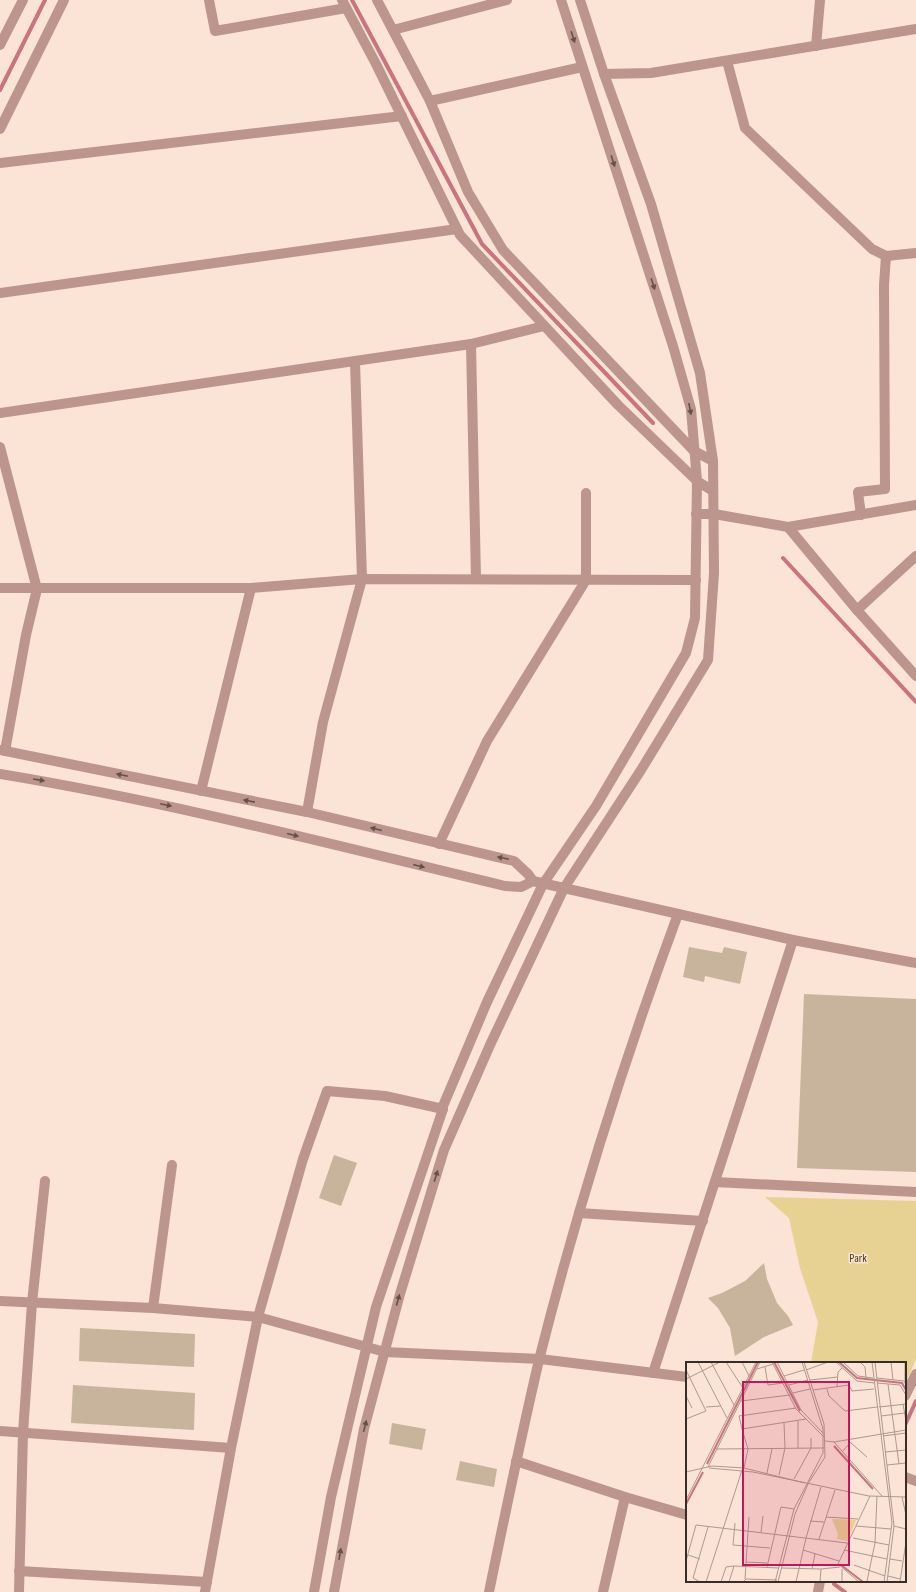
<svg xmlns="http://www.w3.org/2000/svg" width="916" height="1592" font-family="'Sofia Sans Condensed',sans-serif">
	<rect width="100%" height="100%" fill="#fbe3d5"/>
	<polygon fill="#e7d293" points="765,1197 916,1201 916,1359 905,1385 905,1363 811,1363 818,1322 800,1268 789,1218"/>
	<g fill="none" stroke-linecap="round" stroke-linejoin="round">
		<g stroke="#c9747f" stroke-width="4">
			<polyline points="352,0 482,244 653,423"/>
			<polyline points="0,90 45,0"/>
			<polyline points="783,558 916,702"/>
			<polyline points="905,1425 916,1401"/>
			<polyline points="835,1581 834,1584 845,1592"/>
		</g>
	</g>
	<g fill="#c8b49c">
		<polygon points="689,947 722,953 724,947 747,952 740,984 705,976 704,982 683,977"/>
		<polygon points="804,994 916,999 916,1172 797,1168"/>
		<polygon points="334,1155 357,1163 341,1206 319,1198"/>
		<polygon points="764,1263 767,1279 777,1303 788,1316 793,1325 764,1337 735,1356 730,1328 718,1308 708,1298 722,1293 745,1281"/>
		<polygon points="80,1328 195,1334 194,1367 79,1361"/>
		<polygon points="73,1385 195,1393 194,1430 71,1423"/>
		<polygon points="392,1423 426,1429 422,1450 389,1444"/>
		<polygon points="460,1461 497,1469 494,1487 456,1480"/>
	</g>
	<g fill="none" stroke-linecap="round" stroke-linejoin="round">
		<g stroke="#bc958c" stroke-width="10">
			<polyline points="209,0 215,31 346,8"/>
			<polyline points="342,0 376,64 460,235 618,405 697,481 713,491"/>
			<polyline points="377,0 430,101 468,192 503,250 694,451 713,461"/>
			<polyline points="393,30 507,0"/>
			<polyline points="0,45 23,0"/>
			<polyline points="816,46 820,0"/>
			<polyline points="727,61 745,128 872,249 886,256 916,253"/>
			<polyline points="604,74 651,73 916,29"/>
			<polyline points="430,101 582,67"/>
			<polyline points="0,129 64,0"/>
			<polyline points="0,163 402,116"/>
			<polyline points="0,293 457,229"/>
			<polyline points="471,344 476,579"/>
			<polyline points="0,413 471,344 544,326"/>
			<polyline points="0,447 37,589 26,635 5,751"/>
			<polyline points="696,514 714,514 788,527 857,610 916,676"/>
			<polyline points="861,515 858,492 885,489 884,285 886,256"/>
			<polyline points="788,527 916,505"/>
			<polyline points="0,588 251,588 362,579 696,580"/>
			<polyline points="857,610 916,556"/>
			<polyline points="0,750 307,812 514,861 528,874 533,881"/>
			<path d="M0,774C170,802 338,846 505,886L521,887L533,881L793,940L916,963"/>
			<polyline points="201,791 251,588"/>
			<polyline points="307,812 323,722 362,579 355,362"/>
			<polyline points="439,844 487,741 586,580 586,493"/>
			<polyline points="715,1182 916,1192"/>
			<polyline points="579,1213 703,1221"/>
			<polyline points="0,1301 153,1308 258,1317 385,1352 540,1359 687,1377"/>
			<polyline points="153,1308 172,1165"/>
			<polyline points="653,1373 793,940"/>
			<polyline points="905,1396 916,1374"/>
			<polyline points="0,1431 231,1448"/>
			<polyline points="516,1461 625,1497 687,1515"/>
			<polyline points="905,1477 916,1481"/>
			<polyline points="19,1571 207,1582"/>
			<polyline points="19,1592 23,1433 32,1303 45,1181"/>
			<polyline points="205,1592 231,1448 258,1317 303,1159 327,1091 385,1096 443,1109"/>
			<polyline points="314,1592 331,1497 376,1307 443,1109 443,1106 487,1002 543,884 596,806 686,653 695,618 697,481 691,409 673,346 561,0"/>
			<polyline points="334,1592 364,1429 400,1294 444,1150 490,1045 564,888 641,770 708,660 714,573 713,461 700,373 651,204 604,74 580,0"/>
			<path d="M489,1592C505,1514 521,1437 539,1360C577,1209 624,1060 678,914"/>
			<polyline points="603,1592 625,1497"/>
			<polyline points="818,1592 820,1581"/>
		</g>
	</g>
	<defs><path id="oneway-solid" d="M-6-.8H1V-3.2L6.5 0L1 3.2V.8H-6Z"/></defs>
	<g fill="#66514a">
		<use href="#oneway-solid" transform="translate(573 37) rotate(72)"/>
		<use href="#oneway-solid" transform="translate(613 161) rotate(72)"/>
		<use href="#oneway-solid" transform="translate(653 284) rotate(72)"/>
		<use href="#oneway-solid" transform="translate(690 409) rotate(79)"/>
		<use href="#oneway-solid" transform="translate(122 775) rotate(-168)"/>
		<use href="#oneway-solid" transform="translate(39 780) rotate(9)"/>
		<use href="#oneway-solid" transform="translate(249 801) rotate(-169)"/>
		<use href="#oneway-solid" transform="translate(166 805) rotate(12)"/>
		<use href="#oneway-solid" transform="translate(376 829) rotate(-166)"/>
		<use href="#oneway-solid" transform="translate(293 835) rotate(14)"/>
		<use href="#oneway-solid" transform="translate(503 858) rotate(-168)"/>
		<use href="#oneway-solid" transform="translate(419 866) rotate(14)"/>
		<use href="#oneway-solid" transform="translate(436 1176) rotate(-73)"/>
		<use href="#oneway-solid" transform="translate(398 1300) rotate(-75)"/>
		<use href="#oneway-solid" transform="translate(365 1426) rotate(-76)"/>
		<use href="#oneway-solid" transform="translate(340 1554) rotate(-80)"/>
	</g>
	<g text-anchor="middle" stroke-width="3" stroke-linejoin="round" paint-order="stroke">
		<g font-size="12" fill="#473c17" stroke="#fbe3d5">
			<text x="858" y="1262">Park</text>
		</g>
	</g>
	<g transform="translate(686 1362)">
		<rect width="220" height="220" fill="#fbe3d5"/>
		<path d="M146,157L170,158L162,179L151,177L152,172Z" fill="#e7d293"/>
		<path fill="none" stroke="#c9747f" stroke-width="2" d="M88,0L114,49M153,0L171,16L216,21L220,28M148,84L187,127M21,102L72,0M0,142L17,110M155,203L177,220"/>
		<path fill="none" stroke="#ad9a8f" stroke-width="1" d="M12,0L41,56M25,0L48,43M40,0L57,26M56,0L63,14M86,0L110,47L138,75M91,0L115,48L137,71M150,0L171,19L188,21M157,0L172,14L187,16M174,0L179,5L180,16M186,0L206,161L198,220M189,0L208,164L201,220M205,0L207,18M79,5L82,23L97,21M71,7L87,2M0,8L20,49L0,57M120,8L142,0M98,14L118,8M191,16L218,19L220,23M0,17L34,0M124,18L152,15M219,19V0M191,21L214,23L220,33M202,22L213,102M103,23L122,18M151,25L152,10L156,6M141,27L143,34L159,49L191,45M127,28L163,23L166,29L188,27M107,31L124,27M0,34L6,46M55,39L104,33M217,42L220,59M20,45L35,44M193,45L220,42M195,54L219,51M112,59V86M56,67L53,54L110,46M197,74L220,71M139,79L148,80L196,134M148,80L220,68M165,81L181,95M30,87L138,86M156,90L165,80M199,90L220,88M201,103L220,101M22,105L74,0M23,106L67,110L183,134L220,135M58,106L62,87L56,67L120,57M0,110L26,104L58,106L119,121M81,111L86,87M93,113L99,86L98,61M108,117L125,86V76M216,135L220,153M0,138L70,0M140,155L172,157M124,159L138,160M49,161L47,183L84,186M170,164L205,167M208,164L220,167M75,170L77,154M167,176L203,183M133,177L149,128M117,188L153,199M158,188L201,197M2,193L14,197M204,197L216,199M0,199L10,163L161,181M60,200L81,201M168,203L199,214M81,205L95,145L108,147M95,206L135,207L154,205M126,207L129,192M156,207V220M202,214L214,217M59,217L63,155M181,219L189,181L191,134M14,220L7,216L22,165M20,220L56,108M35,220L40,205L48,204M43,220L48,204L93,206M57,220L60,217L91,218M89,220L108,147L137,91V67L116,0M92,220L109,152L122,122L139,95L138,62L118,0M110,220L120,176L135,125M134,220L135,207M173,220L152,202L184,134M214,220L220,180"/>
		<path fill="#c2185b" fill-opacity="0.15" stroke="#c2185b" stroke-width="2" d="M57,20H163V203H57Z"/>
		<rect width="220" height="220" fill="none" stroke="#382c26" stroke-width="2"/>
	</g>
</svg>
